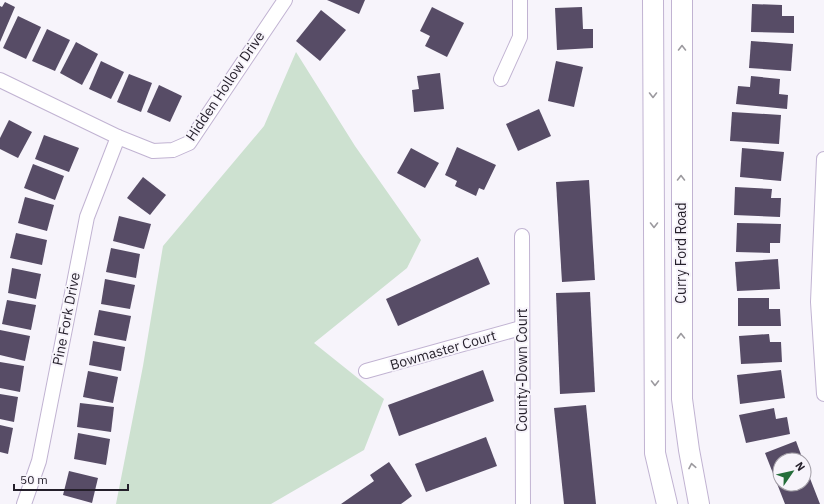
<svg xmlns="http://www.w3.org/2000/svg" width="824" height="504" font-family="'IBM Plex Sans',sans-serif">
	<rect width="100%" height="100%" fill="#f7f4fb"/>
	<polygon fill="#cde1d0" points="296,52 355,146 421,240 407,268 314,343 384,399 364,450 271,504 116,504 143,366 163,246 264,126"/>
	<g fill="#574c66">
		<polygon points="327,0 365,0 359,14"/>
		<polygon points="5,2 15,7 0,42 0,6 2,7"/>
		<polygon points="752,4 782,5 782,16 794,16 794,33 751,32"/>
		<polygon points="432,7 464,23 447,57 425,46 430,36 420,31"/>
		<polygon points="582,7 583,29 593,29 593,48 557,50 555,8"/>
		<polygon points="321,10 346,30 320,61 296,41"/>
		<polygon points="18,16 41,27 26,59 3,48"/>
		<polygon points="47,29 70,40 55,71 32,61"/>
		<polygon points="751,41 793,44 791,71 749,68"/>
		<polygon points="76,42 98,54 82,85 60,73"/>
		<polygon points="101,61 124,72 111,99 89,89"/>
		<polygon points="556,61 583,67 574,107 548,101"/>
		<polygon points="440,73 444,109 414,112 412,90 419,89 417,76"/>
		<polygon points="129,74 152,83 141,112 117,102"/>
		<polygon points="751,76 780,79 779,94 788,95 787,109 736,104 738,86 750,87"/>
		<polygon points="159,85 182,96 170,122 147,112"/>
		<polygon points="539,109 551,136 518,151 506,124"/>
		<polygon points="732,112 781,115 779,144 730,141"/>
		<polygon points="9,120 32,132 18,158 0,149 0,138"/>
		<polygon points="44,135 79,148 69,172 35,159"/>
		<polygon points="457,147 496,165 484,190 479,188 476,196 455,186 457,181 445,175"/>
		<polygon points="411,148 439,163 425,188 397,173"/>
		<polygon points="742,148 784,152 781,181 740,177"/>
		<polygon points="33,164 64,176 55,200 24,188"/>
		<polygon points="143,177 166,195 150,215 127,198"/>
		<polygon points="589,180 595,280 562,282 556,182"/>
		<polygon points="735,187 772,189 771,198 781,198 780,217 734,215"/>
		<polygon points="25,197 54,205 47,231 18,223"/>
		<polygon points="119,216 151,224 144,249 113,241"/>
		<polygon points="737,223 781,224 780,243 770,243 770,253 736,252"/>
		<polygon points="16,233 47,240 42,265 10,258"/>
		<polygon points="111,248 140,254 136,278 106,272"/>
		<polygon points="478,257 490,284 398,326 386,299"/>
		<polygon points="778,259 780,289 737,291 735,262"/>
		<polygon points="12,268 41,274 36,299 8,293"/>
		<polygon points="105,279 135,285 130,309 101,304"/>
		<polygon points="590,292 595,392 560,394 556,293"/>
		<polygon points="738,298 769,298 769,309 780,309 781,326 738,326"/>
		<polygon points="7,300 36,305 31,330 2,324"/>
		<polygon points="99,310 131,316 126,341 94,335"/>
		<polygon points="0,330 30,336 25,361 0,355"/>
		<polygon points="769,334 770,342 781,342 782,362 741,364 739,336"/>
		<polygon points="93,341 125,347 121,371 89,365"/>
		<polygon points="0,362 24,366 20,392 0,388"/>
		<polygon points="483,370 494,401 399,436 388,405"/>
		<polygon points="781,370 785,398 740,404 737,375"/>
		<polygon points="88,371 118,377 113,403 83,397"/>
		<polygon points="0,394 18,397 14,422 0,419"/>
		<polygon points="80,403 114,407 111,432 77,427"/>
		<polygon points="586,405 596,504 564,504 554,408"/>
		<polygon points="774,408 776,419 787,417 790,434 746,443 739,415"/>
		<polygon points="0,425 13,428 8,454 0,452"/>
		<polygon points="78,433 110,439 106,465 74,459"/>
		<polygon points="486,437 497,466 426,492 415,464"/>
		<polygon points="796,441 803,460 780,460 780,484 804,484 804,463 820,504 785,504 765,453"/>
		<polygon points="389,462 412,496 401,504 341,504 374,481 370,475"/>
		<polygon points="69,471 98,478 92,503 63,495"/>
	</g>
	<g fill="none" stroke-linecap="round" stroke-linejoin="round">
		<defs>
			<g id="street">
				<polyline points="501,79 520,37 520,0"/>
				<polyline points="0,80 118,137 153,151 173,150 189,143 285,0"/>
				<polyline points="824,159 818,302 824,394"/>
				<polyline points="522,236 523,504"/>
				<polyline points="366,371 521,328"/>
				<polyline points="24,504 39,461 87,217 118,137"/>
			</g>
			<g id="secondary">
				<polyline points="653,0 655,453 667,504"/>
				<polyline points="682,0 682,399 689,450 699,504"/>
			</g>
		</defs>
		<use href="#street" stroke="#c1b3d2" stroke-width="16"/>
		<use href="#secondary" stroke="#c1b3d2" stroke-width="22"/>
		<use href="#street" stroke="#fff" stroke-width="14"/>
		<use href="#secondary" stroke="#fff" stroke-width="20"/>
	</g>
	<defs><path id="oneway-chevron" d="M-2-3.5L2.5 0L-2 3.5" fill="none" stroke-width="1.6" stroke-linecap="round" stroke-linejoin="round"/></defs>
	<g stroke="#9c9a9f">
		<use href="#oneway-chevron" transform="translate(682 48) rotate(-90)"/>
		<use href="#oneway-chevron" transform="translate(653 95) rotate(90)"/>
		<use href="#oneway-chevron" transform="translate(681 178) rotate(-90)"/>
		<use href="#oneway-chevron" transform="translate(654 225) rotate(90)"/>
		<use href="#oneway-chevron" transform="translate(681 336) rotate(-91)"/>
		<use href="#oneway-chevron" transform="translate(655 383) rotate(90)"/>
		<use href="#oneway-chevron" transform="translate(692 466) rotate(-101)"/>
	</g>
	<g text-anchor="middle" stroke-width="4" stroke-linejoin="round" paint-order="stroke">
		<g font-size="14" fill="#241f2a" stroke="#f7f4fb">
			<text transform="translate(225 86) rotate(-56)" y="5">Hidden Hollow Drive</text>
			<text transform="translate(681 253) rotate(-90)" y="5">Curry Ford Road</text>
			<text transform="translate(66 319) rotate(-79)" y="5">Pine Fork Drive</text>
			<text transform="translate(443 350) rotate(-16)" y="5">Bowmaster Court</text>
			<text transform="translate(522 370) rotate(-90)" y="5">County-Down Court</text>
		</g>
	</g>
	<g transform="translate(792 472) rotate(56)"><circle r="19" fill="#f7f4fb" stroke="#a39fa7"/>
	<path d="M0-3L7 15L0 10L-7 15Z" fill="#246d3a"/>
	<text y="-6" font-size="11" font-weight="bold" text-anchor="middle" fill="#241f2a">N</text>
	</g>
	<path d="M14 484v6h114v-6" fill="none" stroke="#241f2a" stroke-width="2"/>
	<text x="20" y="484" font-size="12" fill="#241f2a" stroke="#f7f4fb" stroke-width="3" paint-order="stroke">50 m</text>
</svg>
